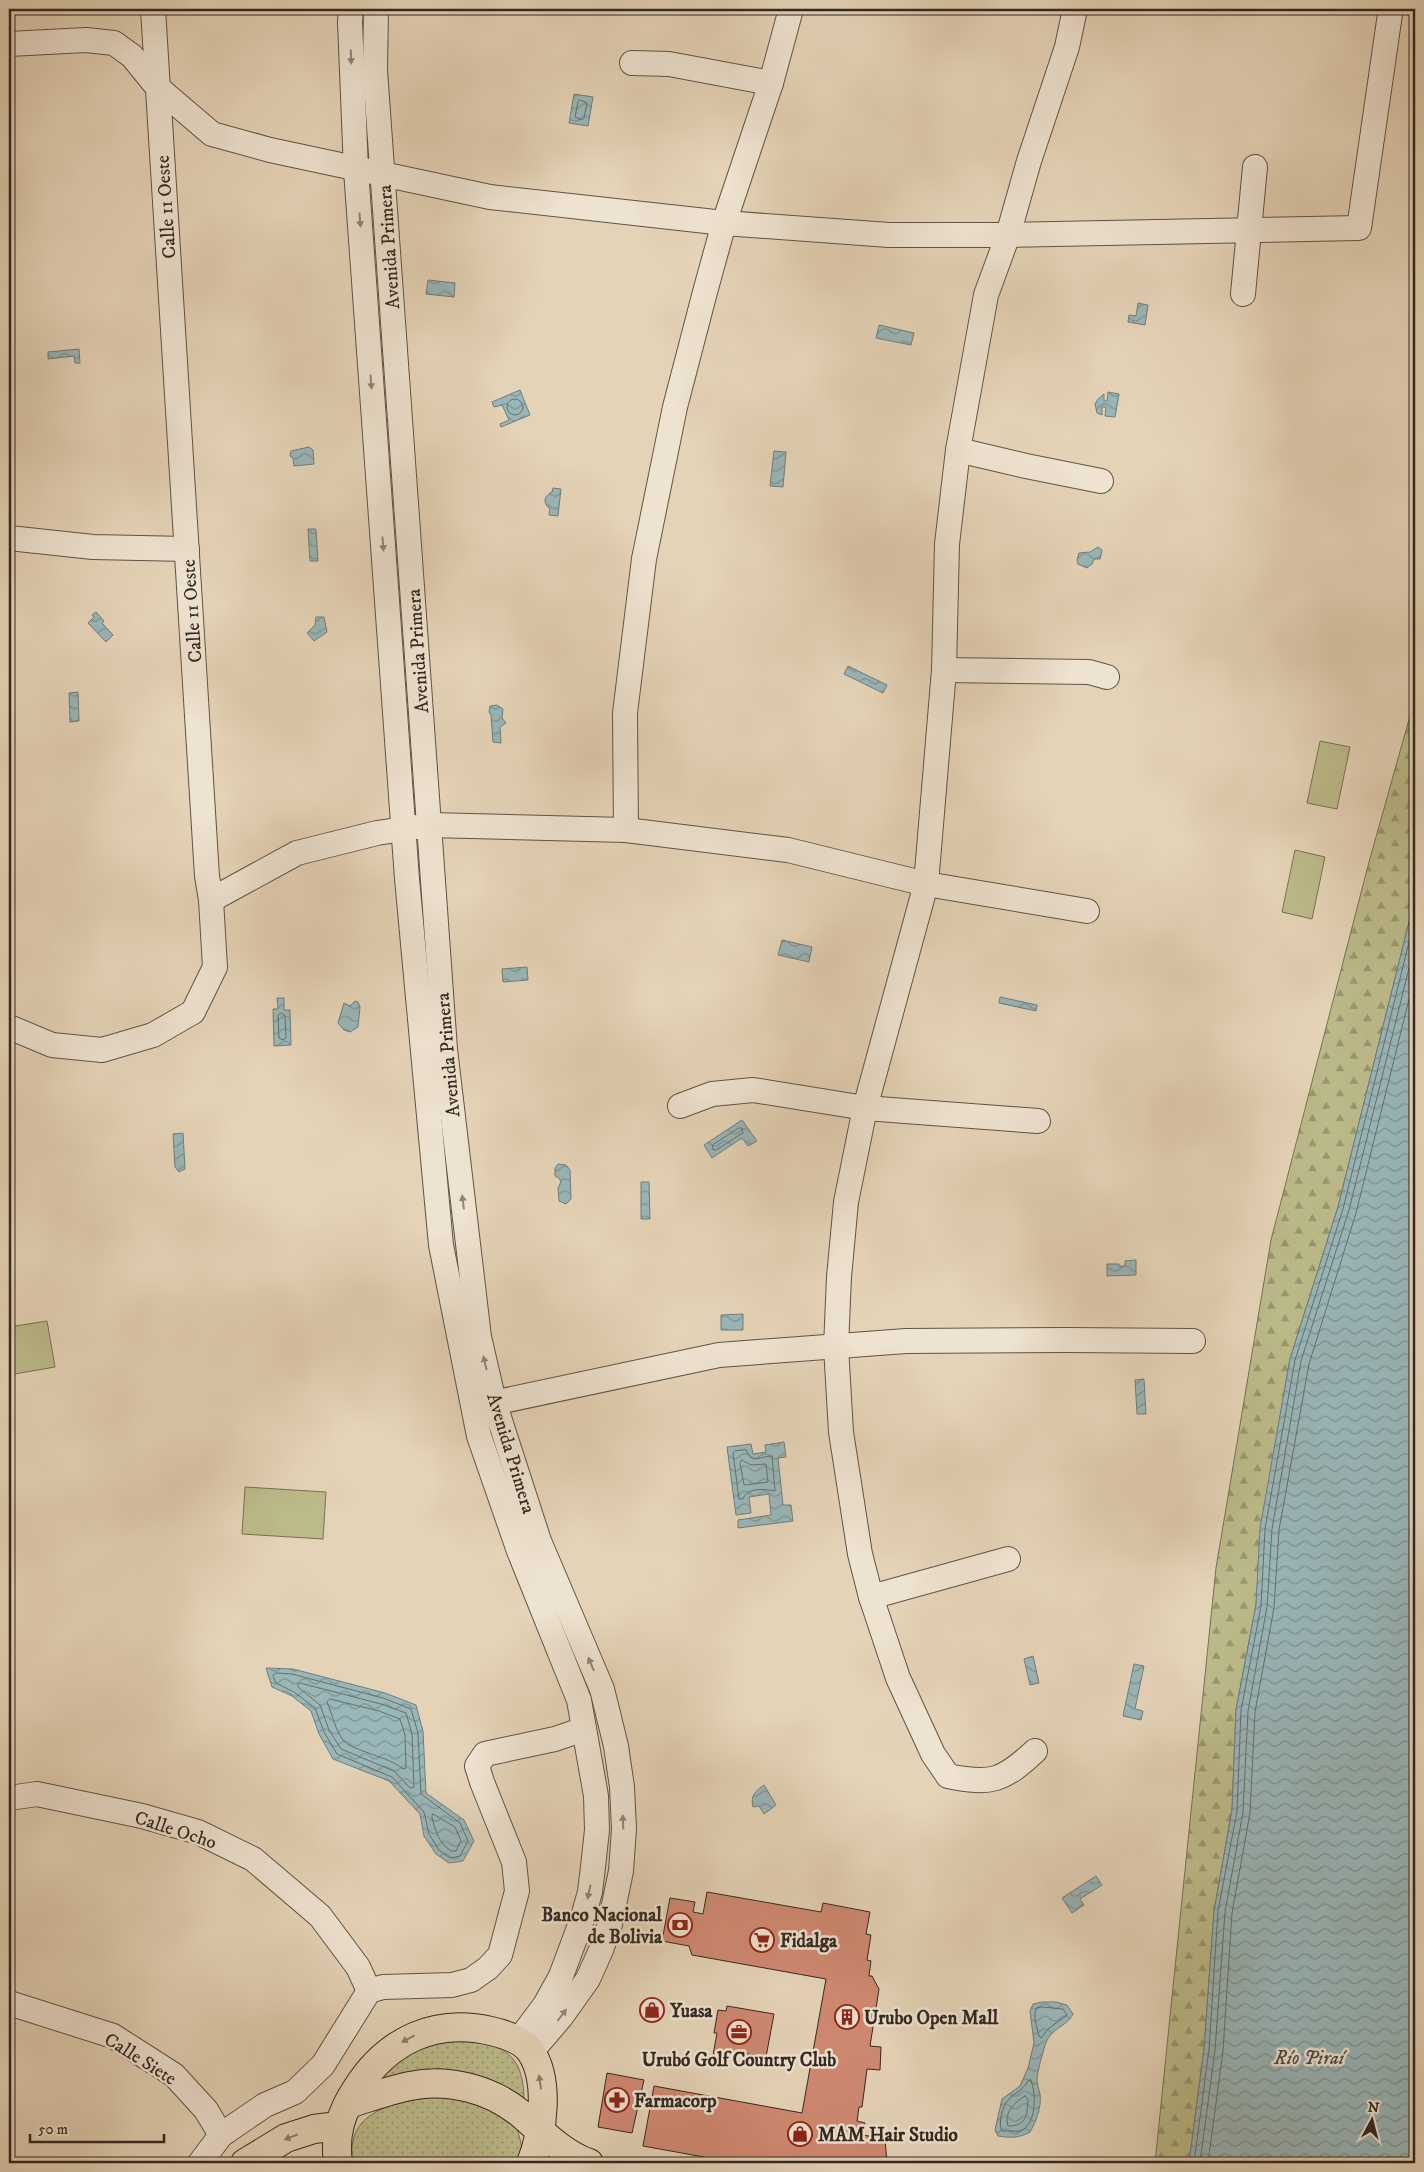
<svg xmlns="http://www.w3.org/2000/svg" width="1424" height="2172" font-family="'IM FELL DW Pica',serif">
	<defs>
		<pattern id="grass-dots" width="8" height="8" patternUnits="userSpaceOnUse" patternTransform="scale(1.25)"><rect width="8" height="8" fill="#bcba89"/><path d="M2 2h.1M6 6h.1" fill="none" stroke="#999770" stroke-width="1.8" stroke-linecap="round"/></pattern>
		<pattern id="forest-firs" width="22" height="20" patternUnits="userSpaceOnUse" patternTransform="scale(1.25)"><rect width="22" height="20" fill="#bcba89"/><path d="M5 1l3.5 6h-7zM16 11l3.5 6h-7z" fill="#999770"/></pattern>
		<pattern id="water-waves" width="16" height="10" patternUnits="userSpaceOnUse" patternTransform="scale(1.25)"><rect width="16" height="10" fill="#99b6b8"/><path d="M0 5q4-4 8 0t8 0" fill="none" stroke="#7d9495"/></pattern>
	</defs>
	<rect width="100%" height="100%" fill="#e5d3b7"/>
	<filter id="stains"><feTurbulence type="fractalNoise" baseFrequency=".004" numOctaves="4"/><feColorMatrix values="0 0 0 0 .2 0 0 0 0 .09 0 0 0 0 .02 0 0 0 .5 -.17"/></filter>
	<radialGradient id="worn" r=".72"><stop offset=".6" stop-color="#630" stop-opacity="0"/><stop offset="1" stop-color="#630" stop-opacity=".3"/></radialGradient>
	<g fill="url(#grass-dots)" stroke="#787155">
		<path d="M442,2040C490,2042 524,2042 524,2101L377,2080L402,2055Z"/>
		<path d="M434,2097C474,2097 482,2102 516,2124L522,2147L516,2163H353C344,2111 394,2102 434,2097Z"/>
	</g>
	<polygon fill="url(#forest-firs)" stroke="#787155" points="1415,698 1415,898 1338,1207 1290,1359 1261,1528 1256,1605 1236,1710 1232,1810 1214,1911 1204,2049 1189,2163 1155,2163 1216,1568 1271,1240 1369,862"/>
	<g fill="#bcba89" stroke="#787155">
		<polygon points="1320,741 1350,747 1337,809 1307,803"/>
		<polygon points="1295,850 1325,857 1312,919 1282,912"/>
		<polygon points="47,1321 55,1367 9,1375 9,1327"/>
		<polygon points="245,1487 326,1492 323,1539 242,1534"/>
	</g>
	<g fill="url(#water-waves)" stroke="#707d7c">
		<polygon points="574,94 593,97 588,126 569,123"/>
		<polygon points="428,280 455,283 454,297 426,294"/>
		<polygon points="1138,303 1148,305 1145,325 1128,322 1129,315 1136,316"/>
		<polygon points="879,325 914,333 911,345 876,338"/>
		<polygon points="79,349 80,363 75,363 74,356 48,359 48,352"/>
		<polygon points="520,390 530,415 501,427 500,424 509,420 502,405 494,407 492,402"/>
		<polygon points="1108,392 1119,394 1115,417 1105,416 1106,407 1102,407 1102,415 1097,413 1095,404 1098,399 1104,394 1104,401 1107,401"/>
		<polygon points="309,447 313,450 314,464 294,466 293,458 290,456 291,451"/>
		<polygon points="774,451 786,452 783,487 770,486"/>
		<path d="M553,488L561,489L558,516L549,515L550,509C543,503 543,497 552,492Z"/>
		<polygon points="308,529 316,529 318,561 310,561"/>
		<polygon points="1098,547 1102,550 1100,559 1094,559 1092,564 1087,568 1078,564 1077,560 1079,553 1090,552"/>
		<polygon points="96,612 104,621 102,623 113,635 106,642 88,623 94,617 92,615"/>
		<polygon points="316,617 324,617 327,632 314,641 307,633 315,625"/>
		<polygon points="848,666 887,685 883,693 844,674"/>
		<polygon points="78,692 79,721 70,722 69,693"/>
		<polygon points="497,705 503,709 502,718 506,723 500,727 501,743 493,742 491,715 489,712 490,706"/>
		<polygon points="1415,898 1415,2163 1189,2163 1204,2049 1214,1911 1232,1810 1236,1710 1256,1605 1260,1528 1290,1359 1338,1207"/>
		<polygon points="782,940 812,947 809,962 778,955"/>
		<polygon points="527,967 528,980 503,982 502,969"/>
		<polygon points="1000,997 1037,1005 1036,1011 999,1003"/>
		<polygon points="277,998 284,998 284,1010 290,1010 291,1045 274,1046 273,1009 278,1009"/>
		<polygon points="355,1001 358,1002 360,1007 358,1027 350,1032 344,1030 338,1023 344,1003 350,1006"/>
		<polygon points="742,1120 757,1141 748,1146 742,1138 712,1158 704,1145"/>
		<polygon points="183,1133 185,1169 179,1172 175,1167 173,1134"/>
		<polygon points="558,1164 566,1165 570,1170 571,1199 566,1204 559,1201 558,1188 561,1182 559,1178 555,1176 555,1168"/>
		<polygon points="641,1182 649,1182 650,1219 641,1219"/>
		<polygon points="1136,1260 1136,1275 1107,1276 1107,1264 1119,1264 1119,1266 1125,1266 1125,1261"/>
		<polygon points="743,1314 743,1330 721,1330 721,1315"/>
		<polygon points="1144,1379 1146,1414 1137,1414 1135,1380"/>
		<polygon points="784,1442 786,1457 778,1458 783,1505 791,1505 793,1521 738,1528 738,1520 771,1515 769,1494 749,1497 751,1513 736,1515 727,1447 751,1444 753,1454 766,1452 765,1445"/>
		<polygon points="1033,1656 1039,1683 1030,1685 1024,1659"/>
		<polygon points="1134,1664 1144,1666 1135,1709 1143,1711 1141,1720 1123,1716"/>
		<polygon points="266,1668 293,1669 385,1693 416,1705 423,1731 426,1793 464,1820 474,1841 463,1861 449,1863 436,1854 424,1836 420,1814 389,1781 333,1759 319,1734 311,1711 292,1696 272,1687"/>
		<path d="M764,1785L776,1805L764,1814L759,1806L753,1807C750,1795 756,1791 764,1785Z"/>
		<polygon points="1096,1876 1102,1885 1080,1899 1084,1905 1072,1913 1062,1898"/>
		<path d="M1042,2002H1056L1067,2005L1073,2014C1066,2028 1052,2026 1045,2045C1042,2056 1038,2068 1037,2079C1037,2085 1039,2089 1040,2094C1042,2106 1036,2122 1030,2132C1020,2138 1010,2138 998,2136L995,2130L1002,2099L1020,2086L1028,2068L1034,2043L1030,2011L1033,2004Z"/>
	</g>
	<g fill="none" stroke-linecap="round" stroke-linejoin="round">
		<g stroke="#666f6c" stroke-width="1">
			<polygon points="580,100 587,103 584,118 582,120 575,117 578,102"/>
			<circle cx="515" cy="407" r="8"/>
			<polygon points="281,1013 285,1016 286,1038 283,1040 279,1038 278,1016"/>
			<polygon points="739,1128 742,1128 743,1133 716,1150 712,1149 713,1145"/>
			<path d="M746,1450C752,1465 761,1456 772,1456L775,1491C765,1489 747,1487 743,1499H739L733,1453L735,1451Z"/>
			<polygon points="742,1460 751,1465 766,1464 768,1482 744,1485 740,1463"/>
			<polygon points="276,1673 292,1674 383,1698 411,1709 418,1733 421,1794 460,1823 468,1841 460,1856 450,1858 439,1850 429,1834 424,1812 392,1777 337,1754 324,1732 315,1708 294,1692 276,1683 273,1676"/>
			<polygon points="300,1683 381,1704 406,1713 412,1734 414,1787 410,1788 394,1771 341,1749 329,1730 320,1705 298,1687 298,1684"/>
			<path d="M330,1699L379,1711L400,1719L405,1735L406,1768L403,1769C390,1757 354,1751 345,1742C335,1732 333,1715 327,1702Z"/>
			<path d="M433,1814L455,1827L461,1841L456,1851H451C439,1843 435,1831 432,1817Z"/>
			<polygon points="1043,2007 1063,2009 1067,2015 1048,2029 1041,2038 1039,2036 1035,2020 1035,2012 1037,2008"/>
			<path d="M1031,2080C1036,2094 1037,2123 1021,2131H1002C998,2124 1002,2107 1008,2100C1015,2092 1023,2091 1028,2081Z"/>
			<path d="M1025,2096L1028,2099C1027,2115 1027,2126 1008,2126C1004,2112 1014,2103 1025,2096Z"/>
			<polyline points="1194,2163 1209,2049 1218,1911 1237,1811 1241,1710 1261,1606 1265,1529 1295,1360 1343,1209 1415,918"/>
			<polyline points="1200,2163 1215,2050 1225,1912 1243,1812 1248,1711 1267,1607 1272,1529 1301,1361 1349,1210 1415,944"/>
			<polyline points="1208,2163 1223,2051 1232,1913 1250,1813 1255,1712 1274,1608 1279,1530 1309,1364 1356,1213 1415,975"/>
		</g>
	</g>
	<g fill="#d08972" stroke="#332821">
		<polygon points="707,1892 821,1912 823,1903 870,1912 866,1934 871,1935 867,1960 871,1961 869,1976 872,1976 879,1989 870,2046 881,2047 880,2070 867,2069 862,2107 859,2107 857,2121 865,2123 863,2135 885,2139 887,2163 737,2163 643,2146 654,2086 802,2113 826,1979 692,1955 689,1946 662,1941 670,1898 695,1902 693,1912 703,1914"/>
		<polygon points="727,2006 774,2014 766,2057 735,2052 734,2058 713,2055 717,2033 714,2033 718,2010 726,2011"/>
		<polygon points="607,2073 644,2080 632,2133 598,2127"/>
	</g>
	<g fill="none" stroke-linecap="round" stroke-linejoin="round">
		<defs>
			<g id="minor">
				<polyline points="351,9 350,22 356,170 407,879 441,1245 479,1436 519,1551 579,1700 596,1796 597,1830 593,1867 590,1892 583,1917 561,1976 545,2005 518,2041"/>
				<polyline points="376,9 375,70 445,1049 479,1337 494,1402 539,1541 602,1689 616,1746 622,1787 624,1829 621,1871 610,1924 601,1950 588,1979 561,2017 531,2052"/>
				<polyline points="9,44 86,40 114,43 132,56 158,88 212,134 270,150 490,197 724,223 889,235 1008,235 1359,228 1390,14"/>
				<polyline points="632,63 669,64 771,83"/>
				<polyline points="1243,294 1255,167"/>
				<polyline points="958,450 1026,466 1101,481"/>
				<polyline points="9,538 93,547 187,549"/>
				<polyline points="944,670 1089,672 1107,677"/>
				<polyline points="626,830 625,713 644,559 675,407 705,292 724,223 771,83 791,9"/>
				<polyline points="211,900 297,853 377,833 430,825 626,830 788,850 926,884 1087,911"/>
				<polyline points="9,1027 52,1045 102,1050 153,1035 193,1012 215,967 211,900 207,876 153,9"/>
				<polyline points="680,1106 712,1094 753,1090 865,1108 1038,1121"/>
				<polyline points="479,1406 719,1355 906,1341 1067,1340 1193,1341"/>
				<polyline points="871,1597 1008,1559"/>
				<path d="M1035,1751C1003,1781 991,1785 948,1776L933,1754L898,1678L871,1597L860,1554L841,1432L836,1347L839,1277L846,1202L865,1108L926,884L944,670L947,544L958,450L986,295L1008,235L1029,161L1067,47L1075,9"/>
				<polyline points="9,1798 37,1794 142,1816 198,1832 253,1859 320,1916 358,1967 369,1991"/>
				<polyline points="9,2003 113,2036 174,2075 206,2110 221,2135"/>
				<polyline points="200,2163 221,2135 265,2105 295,2092 323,2065 369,1991 383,1987 452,1985 471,1980 488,1968 500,1955 517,1891 514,1862 482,1782 477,1766 485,1754 555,1739 584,1729"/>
			</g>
			<g id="major">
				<path d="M348,2104C368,2098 389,2090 410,2086C448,2078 491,2089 521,2114C542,2132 563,2154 589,2163"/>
				<polyline points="245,2163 286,2138 314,2129 338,2126"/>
				<path d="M338,2163C334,2135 341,2112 357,2088C388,2040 435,2018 491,2031C504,2034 523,2040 531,2052C550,2081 543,2133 531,2163"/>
			</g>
		</defs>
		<use href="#minor" stroke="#605346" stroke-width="26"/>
		<use href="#major" stroke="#332821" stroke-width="30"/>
		<use href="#minor" stroke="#eee2d0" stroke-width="24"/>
		<use href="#major" stroke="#e5d3b7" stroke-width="28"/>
	</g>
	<defs><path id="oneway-solid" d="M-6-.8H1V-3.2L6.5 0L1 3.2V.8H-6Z" transform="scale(1.25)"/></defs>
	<g fill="#908578">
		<use href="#oneway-solid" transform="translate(351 57) rotate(88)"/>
		<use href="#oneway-solid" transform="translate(360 220) rotate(86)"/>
		<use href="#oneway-solid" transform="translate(371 382) rotate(86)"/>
		<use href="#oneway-solid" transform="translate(383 544) rotate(86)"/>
		<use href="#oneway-solid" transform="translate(463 1202) rotate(-97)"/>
		<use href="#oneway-solid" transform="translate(485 1363) rotate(-103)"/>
		<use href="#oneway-solid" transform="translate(591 1664) rotate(-113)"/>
		<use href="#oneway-solid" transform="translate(623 1822) rotate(-92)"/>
		<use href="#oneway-solid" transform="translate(589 1892) rotate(102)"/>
		<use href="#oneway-solid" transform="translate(562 2015) rotate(-53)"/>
	</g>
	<g fill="#8c7e6c">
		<use href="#oneway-solid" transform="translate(408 2039) rotate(152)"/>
		<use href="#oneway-solid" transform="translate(540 2082) rotate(-98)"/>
		<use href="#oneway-solid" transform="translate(291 2137) rotate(159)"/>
	</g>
	<defs>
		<symbol id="bank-ring" viewBox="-11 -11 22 22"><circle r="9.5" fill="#eee2d0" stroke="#8f2418" stroke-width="1.5"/><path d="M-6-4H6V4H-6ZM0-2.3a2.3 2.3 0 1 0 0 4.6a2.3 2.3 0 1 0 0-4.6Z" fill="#8f2418"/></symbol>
		<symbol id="supermarket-ring" viewBox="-11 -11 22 22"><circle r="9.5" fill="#eee2d0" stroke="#8f2418" stroke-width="1.5"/><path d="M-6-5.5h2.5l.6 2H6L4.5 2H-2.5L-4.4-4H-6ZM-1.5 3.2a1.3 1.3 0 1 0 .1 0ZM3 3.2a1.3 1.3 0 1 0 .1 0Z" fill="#8f2418"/></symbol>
		<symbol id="shop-ring" viewBox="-11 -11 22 22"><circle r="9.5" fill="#eee2d0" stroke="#8f2418" stroke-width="1.5"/><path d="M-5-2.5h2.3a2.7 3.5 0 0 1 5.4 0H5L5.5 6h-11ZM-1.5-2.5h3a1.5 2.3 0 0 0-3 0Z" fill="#8f2418"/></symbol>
		<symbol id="building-ring" viewBox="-11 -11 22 22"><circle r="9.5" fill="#eee2d0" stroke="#8f2418" stroke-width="1.5"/><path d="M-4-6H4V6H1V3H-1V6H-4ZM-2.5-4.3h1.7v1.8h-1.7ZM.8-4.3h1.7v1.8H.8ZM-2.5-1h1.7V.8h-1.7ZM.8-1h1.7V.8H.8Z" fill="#8f2418"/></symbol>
		<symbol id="office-ring" viewBox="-11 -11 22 22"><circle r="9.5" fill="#eee2d0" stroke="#8f2418" stroke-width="1.5"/><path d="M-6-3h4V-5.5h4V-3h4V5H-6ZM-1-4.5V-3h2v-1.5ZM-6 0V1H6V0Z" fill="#8f2418"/></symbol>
		<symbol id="pharmacy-ring" viewBox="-11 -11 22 22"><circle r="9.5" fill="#eee2d0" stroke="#8f2418" stroke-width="1.5"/><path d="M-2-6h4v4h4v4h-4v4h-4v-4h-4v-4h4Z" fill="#8f2418"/></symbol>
	</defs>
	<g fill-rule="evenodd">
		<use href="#bank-ring" x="666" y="1911" width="28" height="28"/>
		<use href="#supermarket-ring" x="748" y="1926" width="28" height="28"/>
		<use href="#shop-ring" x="638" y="1996" width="28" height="28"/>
		<use href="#building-ring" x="833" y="2003" width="28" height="28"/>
		<use href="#office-ring" x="725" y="2018" width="28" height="28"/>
		<use href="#pharmacy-ring" x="603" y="2086" width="28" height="28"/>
		<use href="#shop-ring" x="786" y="2120" width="28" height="28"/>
	</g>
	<g text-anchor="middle" stroke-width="5" stroke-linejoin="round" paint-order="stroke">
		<g font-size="19" fill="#332821" stroke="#eee2d0">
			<text transform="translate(165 207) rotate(-94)" y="7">Calle 11 Oeste</text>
			<text transform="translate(388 247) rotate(-94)" y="7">Avenida Primera</text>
			<text transform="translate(191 611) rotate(-94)" y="7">Calle 11 Oeste</text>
			<text transform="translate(417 651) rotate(-94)" y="7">Avenida Primera</text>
			<text transform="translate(447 1055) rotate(-95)" y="7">Avenida Primera</text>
			<text transform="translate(512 1453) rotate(73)" y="7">Avenida Primera</text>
			<text transform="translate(176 1829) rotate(18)" y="7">Calle Ocho</text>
			<text transform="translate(141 2058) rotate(32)" y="7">Calle Siete</text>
		</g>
		<g font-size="19" font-weight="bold" fill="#332821" stroke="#eee2d0" text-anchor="start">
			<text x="662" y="1921" text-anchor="end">Banco Nacional<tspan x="662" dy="22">de Bolivia</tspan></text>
			<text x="780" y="1947">Fidalga</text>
			<text x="670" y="2017">Yuasa</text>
			<text x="864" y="2024">Urubo Open Mall</text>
			<text x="739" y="2066" text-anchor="middle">Urubó Golf Country Club</text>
			<text x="634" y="2107">Farmacorp</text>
			<text x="818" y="2141">MAM Hair Studio</text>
		</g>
		<g font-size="20" font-style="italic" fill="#4c4c47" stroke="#eee2d0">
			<text x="1309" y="2064">Río Piraí</text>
		</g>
	</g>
	<rect width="1424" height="2172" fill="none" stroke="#e5d3b7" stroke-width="30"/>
	<rect x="10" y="10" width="1404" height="2152" fill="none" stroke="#332821" stroke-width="2.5"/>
	<rect x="15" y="15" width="1394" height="2142" fill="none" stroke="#332821"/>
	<g transform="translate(1372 2120) rotate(7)" stroke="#eee2d0" stroke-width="4" paint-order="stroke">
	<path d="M0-4L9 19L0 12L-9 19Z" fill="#332821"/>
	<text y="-8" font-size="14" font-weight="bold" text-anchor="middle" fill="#332821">N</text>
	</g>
	<path d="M30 2134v8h134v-8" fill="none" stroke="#332821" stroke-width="2.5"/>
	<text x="38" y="2134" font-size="15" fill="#332821" stroke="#eee2d0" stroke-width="4" paint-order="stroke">50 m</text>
	<rect width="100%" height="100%" filter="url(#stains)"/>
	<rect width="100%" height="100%" fill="url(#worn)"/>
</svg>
